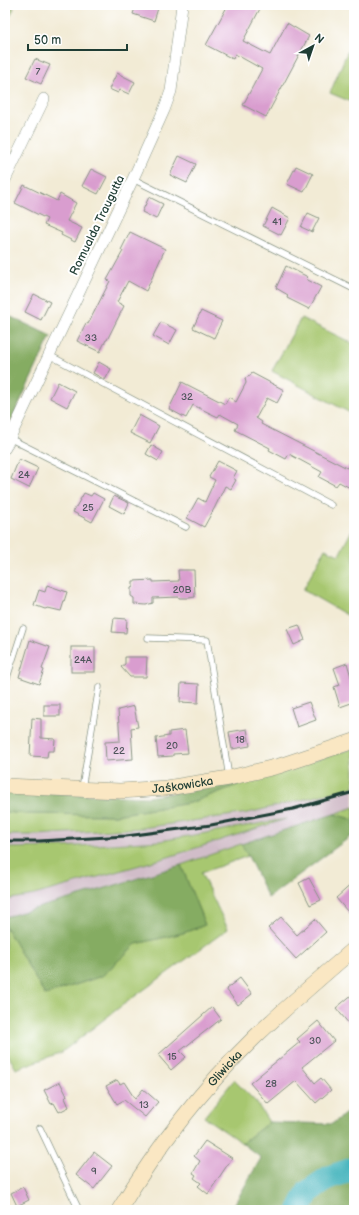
<svg xmlns="http://www.w3.org/2000/svg" width="359" height="1215" font-family="'Balsamiq Sans',sans-serif">
	<rect width="100%" height="100%" fill="#fff"/>
	<filter id="ink" filterUnits="userSpaceOnUse"><feTurbulence type="fractalNoise" baseFrequency=".025" numOctaves="2"/><feDisplacementMap in="SourceGraphic" scale="8" xChannelSelector="R" yChannelSelector="G"/><feConvolveMatrix kernelMatrix="1 2 1 2 8 2 1 2 1" color-interpolation-filters="sRGB"/></filter>
	<filter id="wash" filterUnits="userSpaceOnUse"><feTurbulence type="fractalNoise" baseFrequency=".012" numOctaves="4" result="noise"/><feDisplacementMap in="SourceGraphic" scale="16" xChannelSelector="R" yChannelSelector="G"/><feGaussianBlur stdDeviation="0.9" result="paint"/><feColorMatrix in="noise" values="0 0 0 0 0 0 0 0 0 0 0 0 0 0 0 0 0 1.4 0 .05"/><feComposite in="paint" operator="in"/></filter>
	<g filter="url(#wash)">
		<rect width="100%" height="100%" fill="#f2ebd5"/>
		<polygon fill="#d1bdc9" points="354,787 354,807 181,865 83,895 5,917 5,900 34,895 165,858 282,820 160,841 62,847 5,848 5,835 37,835 142,828 248,813"/>
		<g fill="#a7c76f" stroke="#638252">
			<polygon points="5,5 8,5 14,8 5,27"/>
			<polygon points="354,36 354,103 330,93"/>
			<polygon points="301,318 354,344 354,415 272,371"/>
			<polygon points="354,526 354,619 303,590 325,549 339,555"/>
			<polygon points="354,748 354,787 248,813 142,828 37,835 5,835 5,812 26,814 115,815 190,803 245,782"/>
			<polygon points="354,807 354,820 334,814"/>
			<polygon points="286,819 165,858 34,895 5,900 5,848 62,847 160,841"/>
			<polygon points="241,844 248,856 201,873 228,929 120,1007 62,1052 16,1069 5,1049 5,926 45,995 102,976 136,944 183,933 205,925 181,865"/>
			<polygon points="234,1080 256,1102 269,1122 242,1143 204,1117"/>
		</g>
		<g fill="#85ac62" stroke="#52744b">
			<polygon points="5,314 51,336 10,423 5,422"/>
			<polygon points="245,782 190,803 115,815 26,814 5,812 5,791 147,797"/>
			<polygon points="334,814 354,820 354,834 268,898 248,856 241,844"/>
			<polygon points="181,865 205,925 183,933 136,944 102,976 45,995 5,926 5,917 83,895"/>
			<polygon points="354,1107 354,1210 231,1210 261,1158 242,1143 269,1122 332,1124"/>
		</g>
		<g fill="none" stroke-linecap="round" stroke-linejoin="round">
			<polyline stroke="#43b3bc" stroke-width="24" points="299,1210 308,1192 330,1177 354,1169"/>
		</g>
		<g id="blocks">
			<g fill="#d99dcf">
				<polygon points="136,5 159,5 154,21 133,14"/>
				<polygon points="228,5 262,5 243,41 270,55 287,23 309,36 266,117 243,105 262,69 235,54 233,59 206,45"/>
				<polygon points="35,59 50,65 41,84 26,77"/>
				<polygon points="117,73 135,82 129,94 120,90 118,93 109,89"/>
				<polygon points="179,156 196,164 187,183 170,175"/>
				<polygon points="296,166 313,174 304,192 287,184"/>
				<polygon points="91,169 107,177 98,194 82,186"/>
				<polygon points="24,185 57,201 60,194 76,203 67,221 82,228 75,242 61,235 62,233 44,225 47,219 15,203"/>
				<polygon points="149,197 163,204 156,219 142,212"/>
				<polygon points="272,208 290,218 281,235 263,226"/>
				<polygon points="308,213 319,218 312,232 301,227"/>
				<polygon points="130,232 165,249 146,291 128,281 117,302 124,306 107,340 106,340 100,352 77,341 86,323 88,324 110,281 107,280 123,251 121,250"/>
				<polygon points="286,266 308,277 306,279 321,287 309,309 287,298 288,295 276,288"/>
				<polygon points="34,294 50,302 41,320 25,312"/>
				<polygon points="201,311 222,321 214,338 193,328"/>
				<polygon points="161,322 177,330 169,345 153,336"/>
				<polygon points="99,362 111,369 105,380 93,373"/>
				<polygon points="252,373 284,390 277,403 267,398 256,418 262,422 261,424 347,468 354,458 354,490 339,482 336,486 319,477 322,472 289,454 286,459 269,450 270,448 235,430 238,424 220,414 218,417 193,405 186,418 169,409 182,382 225,404 229,397 236,402 246,383 245,378 250,376"/>
				<polygon points="58,382 75,391 67,407 50,398"/>
				<polygon points="139,415 159,426 150,443 130,433"/>
				<polygon points="151,445 163,452 158,461 146,454"/>
				<polygon points="19,459 38,468 29,488 11,479"/>
				<polygon points="218,461 237,471 233,478 236,480 231,489 225,486 215,507 204,527 187,518 198,498 205,502 215,480 209,477"/>
				<polygon points="84,493 91,496 93,493 104,499 92,522 73,512"/>
				<polygon points="114,496 129,503 124,514 109,506"/>
				<polygon points="178,570 194,570 195,597 189,598 179,598 179,597 153,598 153,603 146,605 134,604 134,598 131,596 131,588 133,587 133,581 153,580 153,582 179,581"/>
				<polygon points="47,585 67,592 61,611 48,608 45,609 34,605 39,590 45,592"/>
				<polygon points="114,618 127,619 126,633 112,632"/>
				<polygon points="299,625 305,640 294,645 287,629"/>
				<polygon points="30,640 50,647 42,669 44,670 39,684 19,677"/>
				<rect x="71" y="647" width="24" height="25"/>
				<polygon points="125,657 147,657 146,677 130,677 121,667 125,664"/>
				<polygon points="347,663 354,687 354,702 340,707 334,687 340,685 334,668"/>
				<polygon points="181,683 199,684 198,703 180,702"/>
				<polygon points="309,702 316,720 297,727 291,708"/>
				<rect x="44" y="705" width="16" height="11"/>
				<polygon points="134,706 138,727 131,728 133,759 106,761 105,742 120,741 118,710"/>
				<polygon points="32,718 41,719 41,738 55,739 54,751 48,751 47,757 30,756"/>
				<polygon points="247,729 250,746 232,749 229,732"/>
				<polygon points="185,730 188,753 173,754 173,756 158,757 156,738 169,736 169,732"/>
				<polygon points="309,878 321,900 310,905 299,883"/>
				<polygon points="354,882 354,919 336,898"/>
				<polygon points="281,917 297,935 315,919 326,932 296,959 268,928"/>
				<polygon points="240,978 252,994 238,1005 226,989"/>
				<polygon points="354,993 354,1030 336,1008"/>
				<polygon points="212,1007 221,1019 180,1051 186,1057 171,1070 158,1055"/>
				<polygon points="318,1021 334,1041 302,1067 315,1083 321,1078 331,1090 316,1103 296,1081 268,1104 250,1083 300,1042 297,1039"/>
				<polygon points="117,1080 120,1084 124,1082 135,1099 143,1089 158,1102 145,1117 124,1100 117,1104 106,1086"/>
				<polygon points="60,1082 67,1096 65,1098 69,1107 59,1112 54,1103 51,1104 44,1090"/>
				<polygon points="205,1141 232,1158 208,1194 198,1186 201,1183 194,1178 196,1175 193,1173 200,1161 194,1156"/>
				<polygon points="94,1152 112,1166 94,1189 76,1175"/>
				<polygon points="23,1187 29,1200 17,1206 11,1193"/>
			</g>
		</g>
	</g>
	<g filter="url(#ink)">
		<use href="#blocks" fill-opacity="0" stroke="#889484" stroke-width="1"/>
		<g fill="none" stroke-linecap="round" stroke-linejoin="round">
			<defs>
				<g id="lane">
					<polyline points="133,179 354,289"/>
					<polyline points="49,355 331,505"/>
					<polyline points="9,438 186,527"/>
					<polyline points="148,638 207,640 229,777"/>
					<polyline points="5,684 23,628"/>
					<polyline points="82,788 99,687"/>
					<polyline points="40,1128 79,1210"/>
				</g>
				<g id="street">
					<polyline points="5,180 44,99"/>
					<polyline points="5,448 133,179 164,110 171,91 182,5"/>
				</g>
				<g id="secondary">
					<path id="s1" d="M5,786L120,791L167,788L229,778L279,766L354,741"/>
					<path id="s2" d="M119,1210C156,1149 203,1088 254,1038C286,1007 320,978 354,949"/>
				</g>
			</defs>
			<use href="#lane" stroke="#889484" stroke-width="7"/>
			<use href="#street" stroke="#889484" stroke-width="12"/>
			<use href="#secondary" stroke="#889484" stroke-width="16"/>
			<use href="#lane" stroke="#fff" stroke-width="5.5"/>
			<use href="#street" stroke="#fff" stroke-width="11"/>
			<use href="#secondary" stroke="#fae7c3" stroke-width="15"/>
			<polyline stroke="#1f3d34" stroke-width="3" points="5,841 39,841 126,836 211,825 293,809 354,792"/>
		</g>
	</g>
	<g text-anchor="middle" stroke-width="4" stroke-linejoin="round" paint-order="stroke">
		<g font-size="10" fill="#4e555b">
			<text x="38" y="75">7</text>
			<text x="277" y="225">41</text>
			<text x="91" y="341">33</text>
			<text x="187" y="400">32</text>
			<text x="24" y="478">24</text>
			<text x="88" y="511">25</text>
			<text x="182" y="593">20B</text>
			<text x="83" y="663">24A</text>
			<text x="240" y="743">18</text>
			<text x="172" y="749">20</text>
			<text x="119" y="754">22</text>
			<text x="315" y="1044">30</text>
			<text x="172" y="1060">15</text>
			<text x="271" y="1087">28</text>
			<text x="144" y="1108">13</text>
			<text x="94" y="1174">9</text>
		</g>
		<g font-size="12" fill="#1f3d34" stroke="#fff">
			<text transform="translate(97 225) rotate(-64)" y="4">Romualda Traugutta</text>
			<text dy="4" stroke="none"><textPath href="#s1" startOffset="178">Jaśkowicka</textPath></text>
			<text dy="4" stroke="none"><textPath href="#s2" startOffset="177">Gliwicka</textPath></text>
		</g>
	</g>
	<rect width="359" height="1215" fill="none" stroke="#fff" stroke-width="20"/>
	<g transform="translate(313 46) rotate(40)" stroke="#ffffff" stroke-width="3" paint-order="stroke">
	<path d="M0-3L7 15L0 10L-7 15Z" fill="#1f3d34"/>
	<text y="-6" font-size="11" font-weight="bold" text-anchor="middle" fill="#1f3d34">N</text>
	</g>
	<path d="M28 44v6h99v-6" fill="none" stroke="#1f3d34" stroke-width="2"/>
	<text x="34" y="44" font-size="12" fill="#1f3d34" stroke="#ffffff" stroke-width="3" paint-order="stroke">50 m</text>
</svg>
